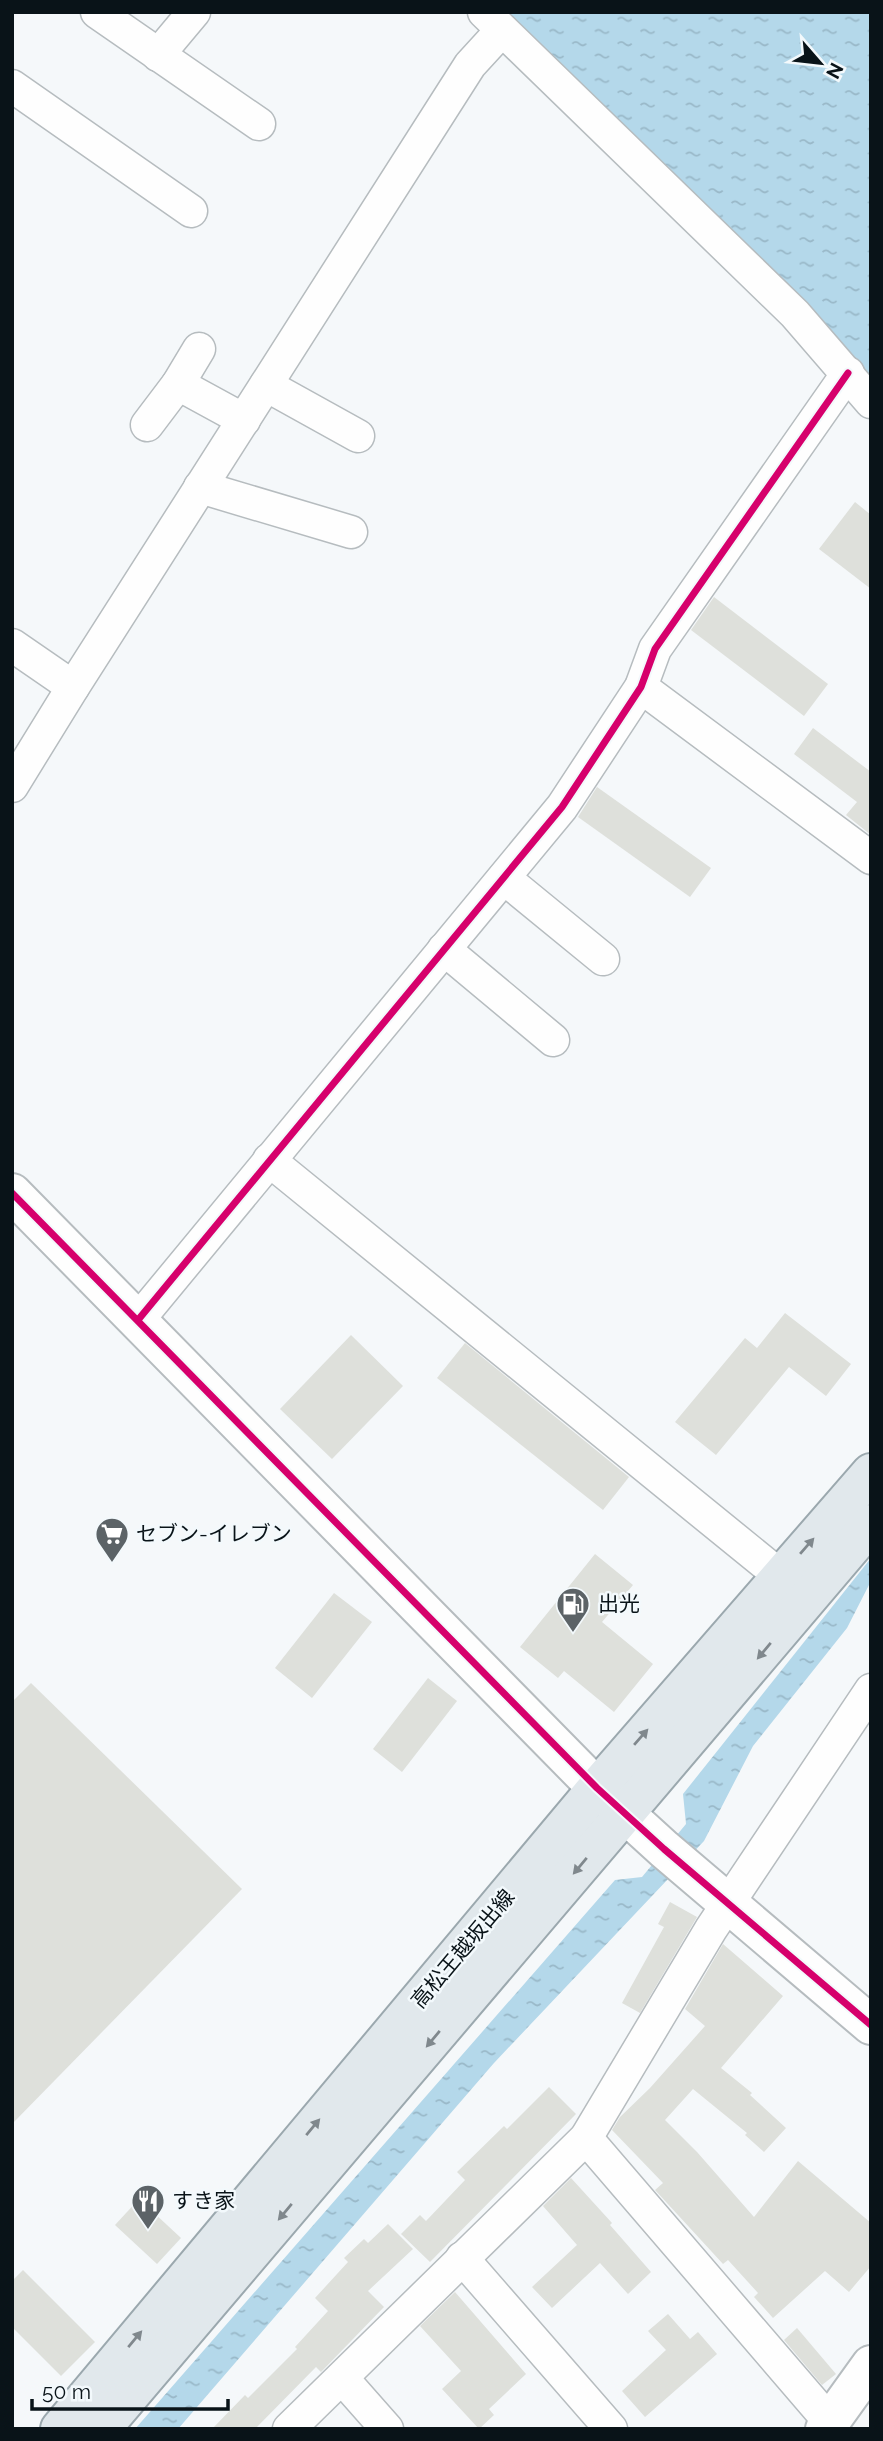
<svg xmlns="http://www.w3.org/2000/svg" width="883" height="2441" font-family="Raleway,'Noto Sans JP',sans-serif">
	<defs>
		<pattern id="water-ripples" width="26" height="14" patternUnits="userSpaceOnUse" patternTransform="scale(1.75)"><rect width="26" height="14" fill="#b4d8ea"/><path d="M2 4q2-2 4 0t4 0M15 11q2-2 4 0t4 0" fill="none" stroke="#99b8c8"/></pattern>
	</defs>
	<rect width="100%" height="100%" fill="#f5f8fa"/>
	<g fill="url(#water-ripples)">
		<polygon points="506,12 871,12 871,381"/>
		<polygon points="871,1558 871,1581 847,1628 753,1746 704,1841 494,2063 178,2429 135,2429 615,1880 642,1877 686,1824 683,1794"/>
	</g>
	<g fill="#dee0db">
		<polygon points="855,502 871,515 871,589 819,549"/>
		<polygon points="714,597 828,684 804,716 691,630"/>
		<polygon points="813,728 871,772 871,835 846,815 857,802 794,754"/>
		<polygon points="597,787 711,868 690,897 578,817"/>
		<polygon points="785,1313 851,1364 826,1396 789,1367 716,1455 675,1422 745,1338 757,1348"/>
		<polygon points="351,1335 403,1386 332,1459 280,1409"/>
		<polygon points="465,1343 629,1477 603,1510 437,1378"/>
		<polygon points="595,1554 633,1585 602,1622 653,1664 614,1712 564,1671 558,1678 520,1647"/>
		<polygon points="334,1593 372,1622 312,1698 275,1668"/>
		<polygon points="428,1678 457,1701 402,1772 373,1749"/>
		<polygon points="31,1683 242,1889 12,2124 12,1702"/>
		<polygon points="670,1902 697,1917 640,2013 622,2003 664,1927 658,1924"/>
		<polygon points="723,1944 783,1996 721,2068 752,2093 750,2095 786,2128 764,2152 745,2135 747,2133 693,2089 665,2120 697,2152 754,2217 798,2161 871,2223 871,2266 849,2292 825,2271 773,2318 754,2297 758,2293 728,2260 723,2264 655,2190 663,2183 612,2130 620,2117 650,2088 705,2026 685,2009"/>
		<polygon points="549,2087 576,2114 430,2262 401,2234 420,2215 426,2221 465,2180 457,2172 504,2126 507,2129"/>
		<polygon points="571,2178 612,2223 610,2225 651,2272 628,2294 600,2263 552,2308 532,2287 577,2245 543,2206"/>
		<polygon points="139,2199 181,2238 157,2264 115,2225"/>
		<polygon points="388,2224 413,2249 368,2291 384,2307 321,2372 316,2367 255,2429 212,2429 245,2395 248,2398 297,2349 295,2347 328,2311 315,2298 348,2262 344,2258 364,2239 368,2243"/>
		<polygon points="23,2270 95,2342 61,2376 12,2327 12,2281"/>
		<polygon points="455,2292 526,2374 489,2409 494,2415 479,2429 442,2389 461,2371 420,2326"/>
		<polygon points="668,2314 690,2339 698,2332 717,2354 645,2417 622,2391 666,2350 648,2331"/>
		<polygon points="797,2328 836,2374 822,2385 784,2340"/>
	</g>
	<g fill="none" stroke-linecap="round" stroke-linejoin="round">
		<defs>
			<g id="street">
				<polyline points="97,12 259,124"/>
				<polyline points="484,12 795,314 871,402"/>
				<polyline points="158,55 194,12"/>
				<polyline points="12,86 191,211"/>
				<polyline points="178,384 244,420"/>
				<polyline points="266,385 358,436"/>
				<polyline points="147,425 178,384 199,349"/>
				<polyline points="200,487 351,532"/>
				<polyline points="12,645 73,687"/>
				<polyline points="641,687 871,858"/>
				<polyline points="12,786 73,687 470,65 502,30"/>
				<polyline points="504,878 603,959"/>
				<polyline points="444,949 553,1040"/>
				<polyline points="269,1160 800,1592"/>
				<polyline points="138,1320 562,807 641,687 655,649 848,373"/>
				<polyline points="586,2138 830,2422"/>
				<polyline points="462,2258 611,2429"/>
				<polyline points="342,2378 387,2429"/>
				<polyline points="289,2429 586,2138 711,1929 871,1690"/>
			</g>
			<g id="secondary">
				<polyline points="12,1193 597,1788 664,1849 871,2025"/>
				<polyline points="825,2429 871,2365"/>
			</g>
			<g id="primary">
				<polyline points="60,2429 597,1788 871,1473"/>
				<polyline points="101,2429 871,1524"/>
			</g>
		</defs>
		<use href="#street" stroke="#b6bcbf" stroke-width="35"/>
		<use href="#secondary" stroke="#b6bcbf" stroke-width="42"/>
		<use href="#primary" stroke="#9ba8ae" stroke-width="42"/>
		<use href="#street" stroke="#fefefe" stroke-width="32"/>
		<use href="#secondary" stroke="#fefefe" stroke-width="38"/>
		<use href="#primary" stroke="#e1e8ec" stroke-width="38"/>
		<defs>
			<g id="cycleway">
				<polyline points="12,1193 597,1788 664,1849 871,2025"/>
				<polyline points="138,1320 562,807 641,687 655,649 848,373"/>
			</g>
		</defs>
		<use href="#cycleway" stroke="#f3f9fc" stroke-width="11"/>
		<use href="#cycleway" stroke="#d6006c" stroke-width="7"/>
	</g>
	<defs><path id="oneway-solid" d="M-6-.8H1V-3.2L6.5 0L1 3.2V.8H-6Z" transform="scale(1.75)"/></defs>
	<g fill="#80888d">
		<use href="#oneway-solid" transform="translate(807 1546) rotate(-49)"/>
		<use href="#oneway-solid" transform="translate(764 1651) rotate(130)"/>
		<use href="#oneway-solid" transform="translate(641 1737) rotate(-49)"/>
		<use href="#oneway-solid" transform="translate(580 1866) rotate(130)"/>
		<use href="#oneway-solid" transform="translate(433 2039) rotate(130)"/>
		<use href="#oneway-solid" transform="translate(313 2127) rotate(-50)"/>
		<use href="#oneway-solid" transform="translate(285 2212) rotate(130)"/>
		<use href="#oneway-solid" transform="translate(135 2339) rotate(-50)"/>
	</g>
	<defs>
		<symbol id="supermarket-pin" viewBox="-11 -11 22 30"><path d="M0 17L-7.5 6A9.5 9.5 0 1 1 7.5 6Z" fill="#5c6367" stroke="#f3f9fc"/><path d="M-6-5.5h2.5l.6 2H6L4.5 2H-2.5L-4.4-4H-6ZM-1.5 3.2a1.3 1.3 0 1 0 .1 0ZM3 3.2a1.3 1.3 0 1 0 .1 0Z" fill="#fff"/></symbol>
		<symbol id="fuel-pin" viewBox="-11 -11 22 30"><path d="M0 17L-7.5 6A9.5 9.5 0 1 1 7.5 6Z" fill="#5c6367" stroke="#f3f9fc"/><path d="M-5.5-6h7V0h2V4h1.3V-2.5L3-4.5l.8-.8L6-3V5H2.5V1h-1V6h-7ZM-4.2-4.7v3.2H.2V-4.7Z" fill="#fff"/></symbol>
		<symbol id="restaurant-pin" viewBox="-11 -11 22 30"><path d="M0 17L-7.5 6A9.5 9.5 0 1 1 7.5 6Z" fill="#5c6367" stroke="#f3f9fc"/><path d="M-5-6h1v4h1v-4h1v4h1v-4h1v5L-1.5 .5V6h-2V.5L-5-1ZM5-6V6H3V1.5H1.5Q1.5-4 5-6Z" fill="#fff"/></symbol>
	</defs>
	<g fill-rule="evenodd">
		<use href="#supermarket-pin" x="93" y="1515" width="38" height="52"/>
		<use href="#fuel-pin" x="554" y="1585" width="38" height="52"/>
		<use href="#restaurant-pin" x="129" y="2182" width="38" height="52"/>
	</g>
	<g text-anchor="middle" stroke-width="5" stroke-linejoin="round" paint-order="stroke">
		<g font-size="21" fill="#091318" stroke="#f3f9fc" text-anchor="start">
			<text x="136" y="1541">セブン-イレブン</text>
			<text x="598" y="1611">出光</text>
			<text x="172" y="2208">すき家</text>
		</g>
		<g font-size="21" fill="#091318" stroke="#f3f9fc">
			<text transform="translate(463 1949) rotate(-50)" y="7">高松王越坂出線</text>
		</g>
	</g>
	<rect width="883" height="2441" fill="none" stroke="#091318" stroke-width="28"/>
	<g transform="translate(820 63) rotate(118)" stroke="#f3f9fc" stroke-width="5" paint-order="stroke">
	<path d="M0-5L12 26L0 18L-12 26Z" fill="#091318"/>
	<text y="-10" font-size="19" font-weight="bold" text-anchor="middle" fill="#091318">N</text>
	</g>
	<path d="M32 2399v10h196v-10" fill="none" stroke="#091318" stroke-width="3.5"/>
	<text x="42" y="2399" font-size="21" fill="#091318" stroke="#f3f9fc" stroke-width="5" paint-order="stroke">50 m</text>
</svg>
